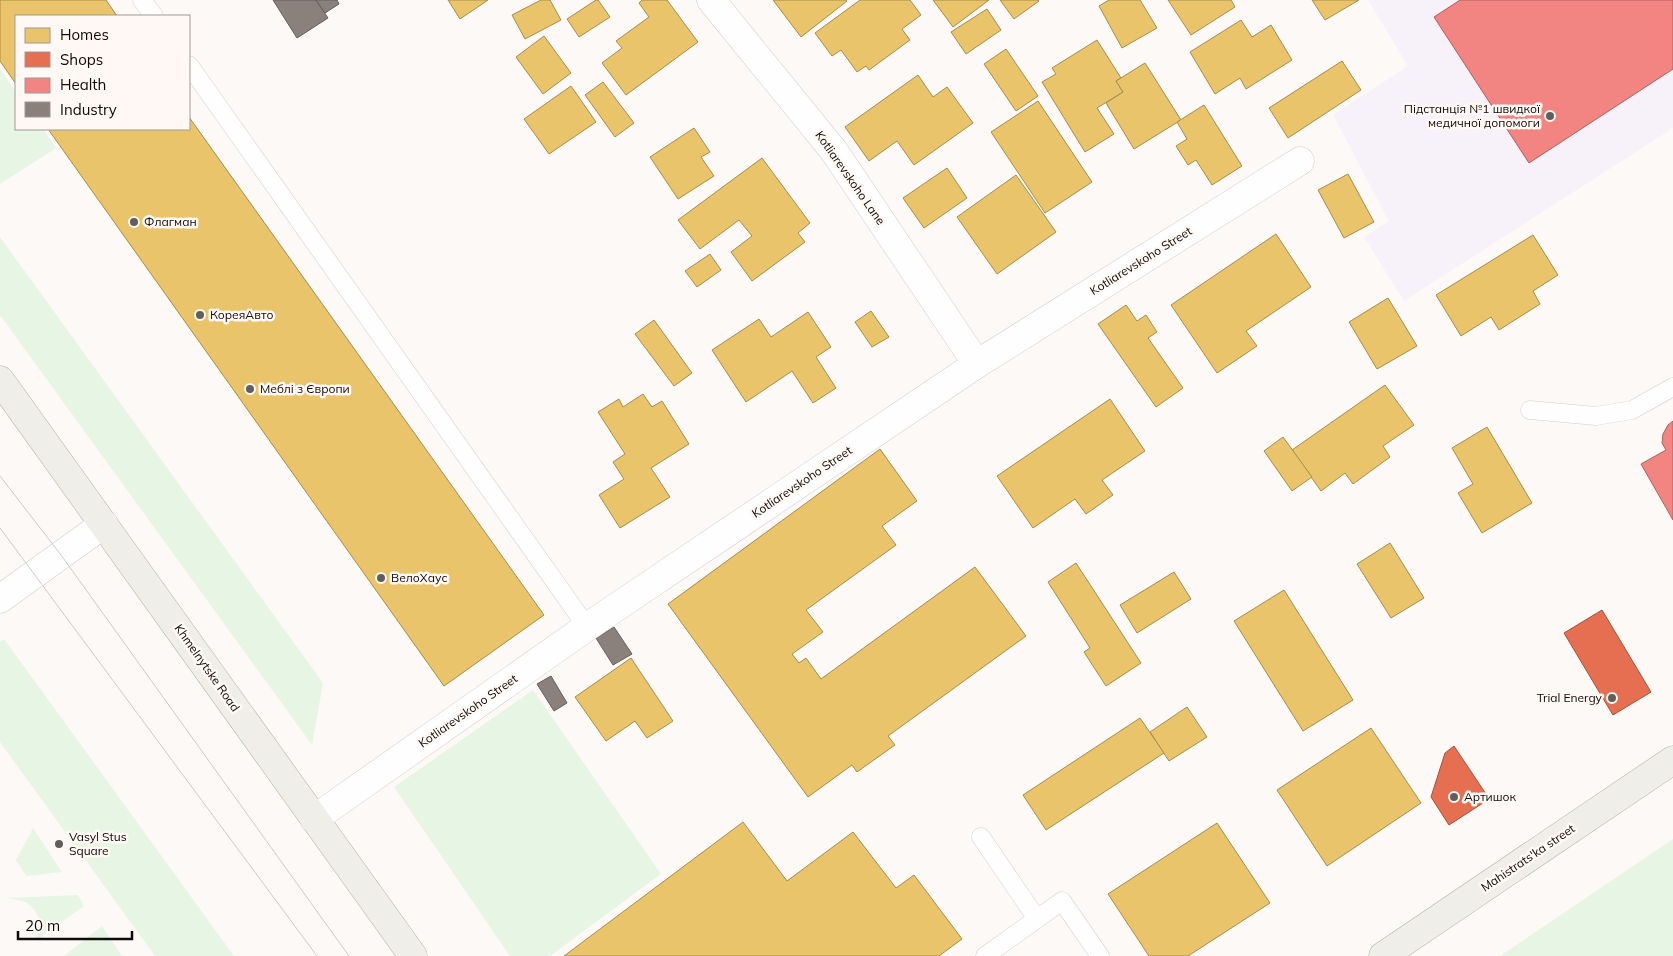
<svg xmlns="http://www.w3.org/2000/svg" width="1673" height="956" font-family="Mulish,sans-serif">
	<rect width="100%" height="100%" fill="#fcf9f7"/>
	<polygon fill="#f7f2fa" points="1368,0 1673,0 1673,128 1404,301 1364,237 1389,221 1333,115 1408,66"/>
	<g fill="#e7f6e4">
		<polygon points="0,69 16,92 16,129 43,129 56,148 0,184"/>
		<polygon points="0,237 323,683 312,745 0,315"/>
		<polygon points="4,639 7,643 234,956 155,956 0,742 0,642"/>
		<polygon points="533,690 661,874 550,956 510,956 394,787"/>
		<polygon points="33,828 62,872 26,876 16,860"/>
		<polygon points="1673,839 1673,956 1500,956"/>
		<path d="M78,895L84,906L35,941L42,925C33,903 28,901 5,898Z"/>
		<polygon points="102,926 122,956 64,956"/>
	</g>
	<g fill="#e9c46a" stroke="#a78c4d">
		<polygon points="0,0 106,0 117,16 16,16 16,84 0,61"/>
		<polygon points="448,0 488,0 460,19"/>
		<polygon points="541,0 550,0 561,20 525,39 512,15"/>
		<polygon points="596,0 598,0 610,17 579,37 567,19"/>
		<polygon points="642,0 667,0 698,42 626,95 602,63 622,48 616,41 649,17 639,3"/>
		<polygon points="773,0 846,0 847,1 801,37"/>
		<polygon points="860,0 910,0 921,15 902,29 910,40 869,70 866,66 857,72 841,50 832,56 815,33"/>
		<polygon points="933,0 989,0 953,27"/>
		<polygon points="1000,0 1038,0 1039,1 1014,19"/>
		<polygon points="1109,0 1140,0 1157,28 1122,48 1099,6"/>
		<polygon points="1168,0 1231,0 1235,7 1191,35"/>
		<polygon points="1312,0 1359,0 1325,20"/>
		<polygon points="987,9 1001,30 966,54 951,32"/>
		<polygon points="1241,20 1252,37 1271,25 1292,60 1246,89 1240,78 1215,94 1190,52"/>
		<polygon points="544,36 571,73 543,94 516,57"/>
		<polygon points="1097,40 1121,78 1116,81 1123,92 1097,108 1114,134 1085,152 1042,82 1056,74 1052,68"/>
		<polygon points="1006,49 1038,96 1016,111 984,64"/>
		<polygon points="1342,61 1361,90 1288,138 1269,108"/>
		<polygon points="1145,63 1181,120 1134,149 1106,103 1123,92 1116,81"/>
		<polygon points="918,75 933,97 947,87 973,123 914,165 897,141 869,161 845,127"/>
		<polygon points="603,82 634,123 615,137 585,95"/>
		<polygon points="571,86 596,122 549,154 524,119"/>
		<polygon points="1038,101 1092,182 1045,213 991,132"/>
		<polygon points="1204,105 1242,166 1212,185 1196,160 1188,165 1176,146 1187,139 1177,122"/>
		<polygon points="189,117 544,615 444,686 48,129 189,129"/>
		<polygon points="694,128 710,152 701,157 714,176 678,199 650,157"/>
		<polygon points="762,158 810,223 798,233 805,242 752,281 731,252 752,236 739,220 700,249 678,220"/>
		<polygon points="947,168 967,198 924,228 903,198"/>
		<polygon points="1348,174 1374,222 1344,238 1318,190"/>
		<polygon points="1016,175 1056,232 997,274 957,217"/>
		<polygon points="1276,234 1311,287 1246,331 1257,346 1217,373 1171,305"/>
		<polygon points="1533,235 1558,275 1533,291 1540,304 1499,330 1491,317 1461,336 1436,295"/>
		<polygon points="710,254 721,270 697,287 685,271"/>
		<polygon points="1388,298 1417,346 1377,369 1349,322"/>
		<polygon points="1126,305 1137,321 1146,315 1157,332 1148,338 1183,388 1156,407 1098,324"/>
		<polygon points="871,311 889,337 872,347 855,322"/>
		<polygon points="808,312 831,347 816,357 836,388 813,403 792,371 746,402 712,350 759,319 771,337"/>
		<polygon points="654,320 692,373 674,386 635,334"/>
		<polygon points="1385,385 1414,425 1383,446 1390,457 1353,484 1345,473 1321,491 1292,450"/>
		<polygon points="643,394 652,407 662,401 689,444 651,468 670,497 620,528 599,495 624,479 613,462 625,454 598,412 619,399 623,407"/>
		<polygon points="1110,399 1145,451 1102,480 1113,495 1086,514 1075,499 1033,528 997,476"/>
		<polygon points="1487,427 1532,503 1482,533 1458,493 1473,484 1452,448"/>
		<polygon points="1283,437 1312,477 1292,491 1264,451"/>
		<polygon points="880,449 917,501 882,526 896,545 806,610 823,632 792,654 799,663 806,658 821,679 975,567 1026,636 888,736 895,745 857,772 852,765 808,797 668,604"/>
		<polygon points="1390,543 1424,598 1391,618 1357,564"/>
		<polygon points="1076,563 1141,663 1106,686 1084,652 1090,648 1048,582"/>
		<polygon points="1174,572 1191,599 1137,633 1120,605"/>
		<polygon points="1284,590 1353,700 1303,731 1234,621"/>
		<polygon points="631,658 673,721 647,738 635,721 606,741 575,697"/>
		<polygon points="1187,707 1207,737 1169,761 1150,732"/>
		<polygon points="1140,718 1164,753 1046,830 1023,795"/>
		<polygon points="1371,728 1421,803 1327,866 1277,790"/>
		<polygon points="743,822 787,881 853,832 896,888 914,875 962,939 939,956 564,956"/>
		<polygon points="1217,823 1270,903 1188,956 1149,956 1108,894"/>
	</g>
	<g fill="#e76f51" stroke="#a6513b">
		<polygon points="1602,610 1651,692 1613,715 1564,633"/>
		<polygon points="1454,746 1486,794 1483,803 1449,825 1431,797 1445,753"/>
	</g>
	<g fill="#f28482" stroke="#ae605e">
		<polygon points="1460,0 1673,0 1673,69 1529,163 1434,17"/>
		<polygon points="1673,421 1673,520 1641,464 1666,450 1662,443 1663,434 1668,425"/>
	</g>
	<g fill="#8a817c" stroke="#655e5a">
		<polygon points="273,0 316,0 328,18 297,38"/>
		<polygon points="316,0 337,0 339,4 325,13"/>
		<polygon points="614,627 632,654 613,665 596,638"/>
		<polygon points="551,676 567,703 554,711 537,684"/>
	</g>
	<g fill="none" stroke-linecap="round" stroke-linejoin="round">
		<defs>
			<g id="service">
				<polyline points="142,0 154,16"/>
				<polyline points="189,65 587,627"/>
				<polyline points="1530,410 1596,416 1632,410 1673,387"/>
				<polyline points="981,837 1037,919"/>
				<polyline points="985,956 1062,901 1100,956"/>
			</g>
			<g id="minor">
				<polyline points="711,0 834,151 977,364"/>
				<polyline points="0,599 104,524"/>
				<polyline points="314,819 587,627 977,364 1300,161"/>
			</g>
			<g id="primary">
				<polyline points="0,380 413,956"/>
				<polyline points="1383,956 1673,760"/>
			</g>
		</defs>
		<use href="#service" stroke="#d2cfcd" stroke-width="19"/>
		<use href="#minor" stroke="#d2cfcd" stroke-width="29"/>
		<use href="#primary" stroke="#b4b2a8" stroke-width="29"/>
		<use href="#service" stroke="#fffefe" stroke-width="18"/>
		<use href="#minor" stroke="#fffefe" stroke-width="28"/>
		<use href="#primary" stroke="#efeee9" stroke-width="28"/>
		<g stroke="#cccaca" stroke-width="1">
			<polyline points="0,476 61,555 349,956"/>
			<polyline points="0,528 317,956"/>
		</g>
	</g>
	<g fill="#615e5c" stroke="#fff8f4" stroke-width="2">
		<circle cx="1550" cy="116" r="5"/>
		<circle cx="134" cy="222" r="5"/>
		<circle cx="200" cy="315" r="5"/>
		<circle cx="250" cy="389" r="5"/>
		<circle cx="381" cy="578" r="5"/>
		<circle cx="1612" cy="698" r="5"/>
		<circle cx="1454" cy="797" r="5"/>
		<circle cx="59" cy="844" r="5"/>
	</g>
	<g text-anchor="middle" stroke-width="5" stroke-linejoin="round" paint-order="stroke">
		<g font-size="12" fill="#0e0b09" stroke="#fff8f4" text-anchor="start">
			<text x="1540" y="113" text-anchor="end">Підстанція №1 швидкої<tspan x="1540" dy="14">медичної допомоги</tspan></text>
			<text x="144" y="226">Флагман</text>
			<text x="210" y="319">КореяАвто</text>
			<text x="260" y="393">Меблі з Європи</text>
			<text x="391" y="582">ВелоХаус</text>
			<text x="1602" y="702" text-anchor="end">Trial Energy</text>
			<text x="1464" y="801">Артишок</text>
			<text x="69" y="841">Vasyl Stus<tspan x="69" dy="14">Square</tspan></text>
		</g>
		<g font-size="12" fill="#0e0b09" stroke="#fff8f4">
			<text transform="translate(850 178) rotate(55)" y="4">Kotliarevskoho Lane</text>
			<text transform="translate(1141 261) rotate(-32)" y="4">Kotliarevskoho Street</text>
			<text transform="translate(802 482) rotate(-34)" y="4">Kotliarevskoho Street</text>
			<text transform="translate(207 668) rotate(55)" y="4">Khmelnytske Road</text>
			<text transform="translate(468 711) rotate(-35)" y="4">Kotliarevskoho Street</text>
			<text transform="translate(1528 858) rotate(-34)" y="4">Mahistrats'ka street</text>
		</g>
	</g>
	<rect x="15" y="15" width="175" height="115" fill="#fff8f4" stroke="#9f9996"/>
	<rect x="25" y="28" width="25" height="15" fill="#e9c46a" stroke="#9f9996"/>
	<text x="60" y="40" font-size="15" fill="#0e0b09">Homes</text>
	<rect x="25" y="52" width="25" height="15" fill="#e76f51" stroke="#9f9996"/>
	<text x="60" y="65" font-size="15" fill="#0e0b09">Shops</text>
	<rect x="25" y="78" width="25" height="15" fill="#f28482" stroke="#9f9996"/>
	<text x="60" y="90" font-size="15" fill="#0e0b09">Health</text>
	<rect x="25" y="102" width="25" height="15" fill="#8a817c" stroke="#9f9996"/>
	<text x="60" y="115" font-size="15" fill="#0e0b09">Industry</text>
	<path d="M18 931v8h114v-8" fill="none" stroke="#0e0b09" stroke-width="2.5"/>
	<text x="25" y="931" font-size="15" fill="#0e0b09" stroke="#fff8f4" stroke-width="4" paint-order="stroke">20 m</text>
</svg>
